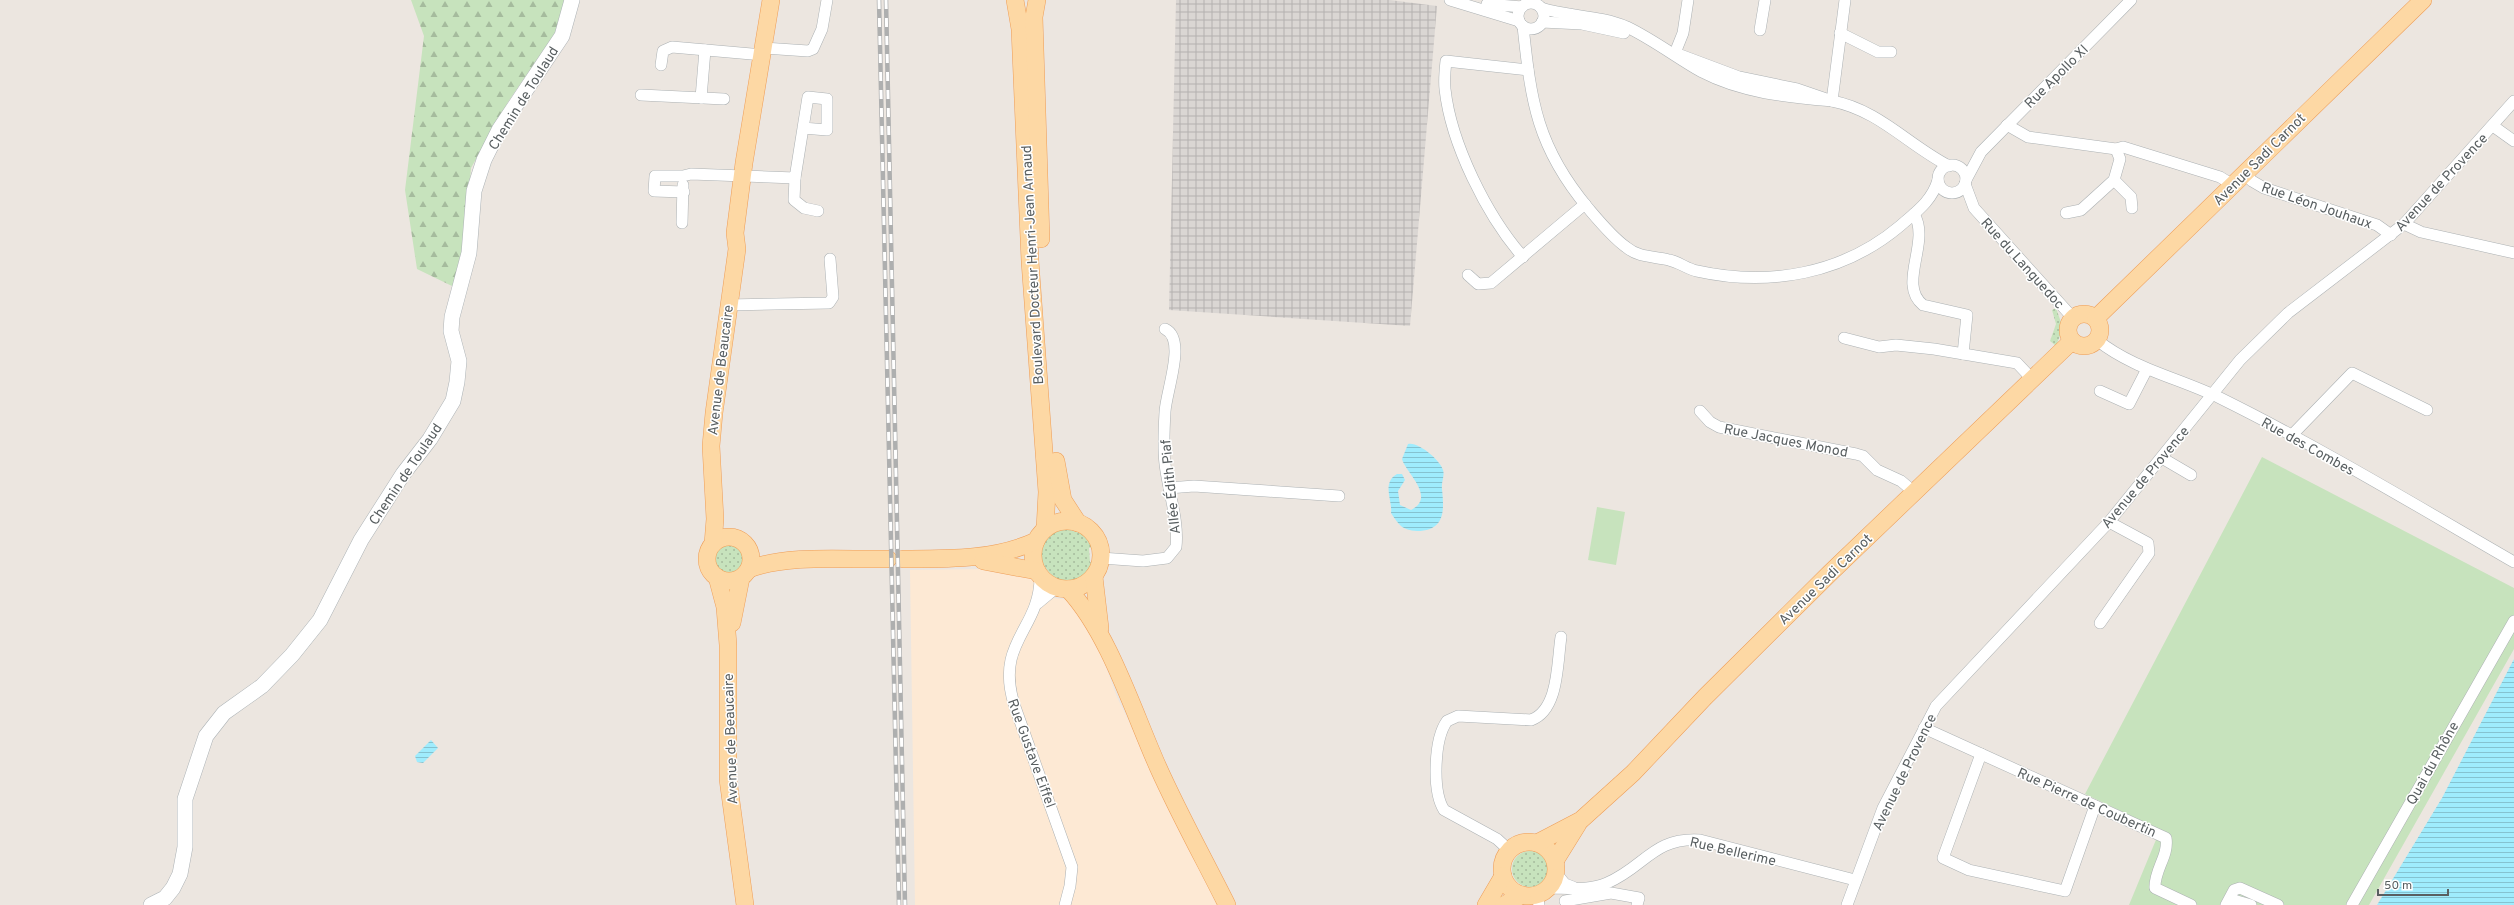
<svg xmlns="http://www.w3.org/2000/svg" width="2514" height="905" font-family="Overpass,sans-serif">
	<defs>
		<pattern id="industrial-grid" width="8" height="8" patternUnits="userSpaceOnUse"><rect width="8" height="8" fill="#dad6d3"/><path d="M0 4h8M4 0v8" fill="none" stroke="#b4b1af"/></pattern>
		<pattern id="grass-dots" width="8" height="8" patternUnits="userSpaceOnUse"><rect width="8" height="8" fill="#c7e3bd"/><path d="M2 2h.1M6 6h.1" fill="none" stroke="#a5bb9d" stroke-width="1.8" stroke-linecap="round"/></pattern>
		<pattern id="forest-firs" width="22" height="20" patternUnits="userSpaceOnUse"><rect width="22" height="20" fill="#c7e3bd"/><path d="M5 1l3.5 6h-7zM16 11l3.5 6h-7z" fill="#a5bb9d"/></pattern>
		<pattern id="water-rules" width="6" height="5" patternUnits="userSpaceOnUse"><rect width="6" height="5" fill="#9fecfd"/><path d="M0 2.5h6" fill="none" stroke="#85c2d0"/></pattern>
	</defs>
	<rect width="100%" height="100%" fill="#ece6e0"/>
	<polygon fill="#fde9d4" points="985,569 1023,573 1033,581 1046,601 1054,598 1069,600 1096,639 1117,697 1219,905 915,905 910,570"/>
	<polygon fill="url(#industrial-grid)" points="1176,0 1390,0 1437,6 1410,326 1169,310"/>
	<g fill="url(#grass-dots)">
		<polygon points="2056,308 2063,328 2056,346 2050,341 2056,324 2052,310"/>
		<path d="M1067,529L1083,534L1092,547L1089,548L1090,562L1092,563C1070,618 1004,539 1067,529Z"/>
		<circle cx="729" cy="559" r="15"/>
		<circle cx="1530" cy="869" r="18"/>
	</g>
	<polygon fill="url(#forest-firs)" points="411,0 566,0 557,30 508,102 471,168 465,244 454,287 417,269 405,190 424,36"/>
	<g fill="#c7e3bd">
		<polygon points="2262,457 2514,588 2514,649 2369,905 2129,905 2160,830 2085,794"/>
		<polygon points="1597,507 1625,512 1616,565 1588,560"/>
	</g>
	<g fill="url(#water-rules)">
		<path d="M1408,444C1418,441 1441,461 1443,470C1445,476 1441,482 1442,489C1444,509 1446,531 1417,531C1402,530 1399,525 1391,513C1393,502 1381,483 1397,474H1402L1405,480L1398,491L1400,505L1411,510C1437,497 1405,472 1402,459Z"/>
		<polygon points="2514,659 2514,905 2377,905 2442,798"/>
		<polygon points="431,740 438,748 423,763 417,762 415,756"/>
	</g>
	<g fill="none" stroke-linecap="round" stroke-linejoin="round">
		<defs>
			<g id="street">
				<polyline points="1450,0 1519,21"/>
				<path d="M1845,0L1832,101C1879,110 1908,145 1949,166"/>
				<circle cx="1531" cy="16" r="13"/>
				<polyline points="1487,4 1522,7"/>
				<path d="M1541,8C1569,17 1599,15 1627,27C1654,40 1677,58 1702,72C1742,93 1788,97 1832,101L1797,89L1739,77L1675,53"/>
				<polyline points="1542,22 1582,24 1624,33"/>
				<path d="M1523,26C1531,102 1537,147 1588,208C1599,221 1612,237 1626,247C1639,258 1654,256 1669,260C1679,262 1687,269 1697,271C1769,287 1843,274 1900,226C1916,212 1932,201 1938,180"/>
				<polyline points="1760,30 1765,0"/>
				<polyline points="1840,33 1878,52 1891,52"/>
				<polyline points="764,48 808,51 813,49 822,29 827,0"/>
				<polyline points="1675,53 1683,33 1688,0"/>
				<polyline points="661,65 663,51 672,47 763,55"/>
				<polyline points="641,95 724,99"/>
				<polyline points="701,98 705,50"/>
				<polyline points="2007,125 2028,137 2116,149 2123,147 2220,177 2233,185"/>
				<polyline points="2493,126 2514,141"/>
				<circle cx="1952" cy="179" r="14"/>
				<polyline points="2244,173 2252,181 2264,188 2377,225 2391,235"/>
				<polyline points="795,178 794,200 804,208 818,211"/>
				<polyline points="1966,180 1981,152 2131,0"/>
				<polyline points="2114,180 2131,197 2132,208"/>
				<polyline points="1965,184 1974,208 2073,318"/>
				<polyline points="684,192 654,191 655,176 683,176 691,174 795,178 803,128 827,130 827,99 808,97 803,128"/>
				<polyline points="2066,213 2081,210 2114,180 2120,159 2116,149"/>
				<path d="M1914,214C1931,242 1897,284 1923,305L1967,315L1963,354"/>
				<polyline points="682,223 683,185"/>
				<polyline points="2404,224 2421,232 2514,253"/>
				<path d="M1523,257C1487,216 1451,144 1445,89C1444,80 1445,70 1446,61L1528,70"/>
				<polyline points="1468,275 1478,284 1491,283 1585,204"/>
				<polyline points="728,305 829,303 833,297 830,259"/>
				<polyline points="1844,338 1879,347 1896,345 1934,349 2017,363 2032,379"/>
				<path d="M2097,340C2133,369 2179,378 2220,398C2321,448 2417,506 2514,562"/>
				<polyline points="2100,391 2129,404 2147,369"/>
				<polyline points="1700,411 1710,422 1719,427 1856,454 1863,456 1877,470 1901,481 1914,492"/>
				<polyline points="2291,436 2352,373 2427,410"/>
				<polyline points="2162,458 2191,475"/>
				<polyline points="1169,488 1194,486 1339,496"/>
				<path d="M1101,558L1143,561L1167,558L1176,547C1179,520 1168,491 1165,464C1163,447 1164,429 1165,412C1166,391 1187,339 1165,329"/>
				<path d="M1040,577C1040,630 995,641 1014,704L1072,867L1070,886L1065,905"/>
				<polyline points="1038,603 1056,588"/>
				<polyline points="2100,623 2149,553 2148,543 2109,522"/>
				<path d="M1924,728L2166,838C2169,856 2154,870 2155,888L2191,905"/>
				<polyline points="1981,754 1943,858 1969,870 2065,891 2095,806"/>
				<path d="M1510,851L1497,839L1444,810C1432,791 1434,739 1447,721L1458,716L1531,720C1559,710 1557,663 1561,637"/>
				<polyline points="1556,873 1565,884 1573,887"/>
				<path d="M1549,888C1568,888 1589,891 1607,883C1645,867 1653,837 1700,840L1855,880"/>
				<polyline points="1537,895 1539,905"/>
				<polyline points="2230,899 2251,905"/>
				<polyline points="1565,901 1611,893 1639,898 1637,905"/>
				<polyline points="1847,905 1883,808 1936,706 2109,522 2240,360 2288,313 2404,224 2514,101"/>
				<polyline points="2226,905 2234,890 2240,888 2278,905"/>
				<polyline points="2352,905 2514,621"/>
			</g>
			<polyline id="secondary" points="151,905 165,898 173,888 180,874 185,847 185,799 206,736 224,713 262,686 292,655 320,620 361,540 403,474 430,439 453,401 457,382 459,361 451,331 452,317 469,253 474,191 484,160 499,130 562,36 572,0"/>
			<g id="primary">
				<polyline points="1015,0 1020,29 1030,261 1047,492 1045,529"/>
				<polyline points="1037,0 1034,17 1041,239"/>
				<circle cx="2084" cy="330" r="16"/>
				<polyline points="2096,318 2423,0"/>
				<polyline points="1056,461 1063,500 1078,523"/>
				<circle cx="1067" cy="555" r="34"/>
				<circle cx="729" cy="559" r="22"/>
				<polyline points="713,544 715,519 711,446 714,413 737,249 735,233 744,163 771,0"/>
				<path d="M903,559C948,559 994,560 1036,541"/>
				<polyline points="983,561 1037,571"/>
				<path d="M749,569C789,554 845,560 888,559"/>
				<polyline points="717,577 725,607 728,645 728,779 745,905"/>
				<polyline points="1094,577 1100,628"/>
				<path d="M1068,589C1109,633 1133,711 1158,767C1179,814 1204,859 1227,905"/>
				<polyline points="732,623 741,578"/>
				<circle cx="1529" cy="869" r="27"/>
				<polyline points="1537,843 1581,820 1633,773 1705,697 1830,573 2072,341"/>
				<polyline points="1555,861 1578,824"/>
				<polyline points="1486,905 1503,876"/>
				<polyline points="1504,905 1522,895"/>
			</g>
		</defs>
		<use href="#street" stroke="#acb1b3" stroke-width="12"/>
		<use href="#secondary" stroke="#adb3b6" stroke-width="16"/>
		<use href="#primary" stroke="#ee9d57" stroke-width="18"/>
		<use href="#street" stroke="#fff" stroke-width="11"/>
		<use href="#secondary" stroke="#fff" stroke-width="15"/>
		<use href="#primary" stroke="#fdd8a4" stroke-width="17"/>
		<defs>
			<g id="rail">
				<polyline points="879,0 899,905"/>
				<polyline points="886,0 905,905"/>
			</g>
		</defs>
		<use href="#rail" stroke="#aeafaf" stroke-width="4.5"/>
		<use href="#rail" stroke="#fff" stroke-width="3" stroke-dasharray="9" stroke-linecap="butt"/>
	</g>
	<g text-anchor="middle" stroke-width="3" stroke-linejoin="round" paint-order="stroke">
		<g font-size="14" fill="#595f61" stroke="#fff">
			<text transform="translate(2056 76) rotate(-45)" y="5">Rue Apollo XI</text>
			<text transform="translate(523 98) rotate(-58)" y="5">Chemin de Toulaud</text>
			<text transform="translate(2259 159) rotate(-45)" y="5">Avenue Sadi Carnot</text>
			<text transform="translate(2441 182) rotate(-47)" y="5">Avenue de Provence</text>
			<text transform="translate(2317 205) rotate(19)" y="5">Rue Léon Jouhaux</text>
			<text transform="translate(2023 263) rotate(48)" y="5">Rue du Languedoc</text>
			<text transform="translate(1032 265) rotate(-93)" y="5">Boulevard Docteur Henri-Jean Arnaud</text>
			<text transform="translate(720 370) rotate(-83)" y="5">Avenue de Beaucaire</text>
			<text transform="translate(1786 440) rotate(11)" y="5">Rue Jacques Monod</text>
			<text transform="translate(2308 446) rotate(29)" y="5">Rue des Combes</text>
			<text transform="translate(405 474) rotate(-56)" y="5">Chemin de Toulaud</text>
			<text transform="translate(2145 477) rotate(-50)" y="5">Avenue de Provence</text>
			<text transform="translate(1170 487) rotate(-96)" y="5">Allée Édith Piaf</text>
			<text transform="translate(1825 579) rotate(-44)" y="5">Avenue Sadi Carnot</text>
			<text transform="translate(730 739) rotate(-92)" y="5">Avenue de Beaucaire</text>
			<text transform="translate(1032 753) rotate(70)" y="5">Rue Gustave Eiffel</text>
			<text transform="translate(2432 763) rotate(-61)" y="5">Quai du Rhône</text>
			<text transform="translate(1904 772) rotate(-64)" y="5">Avenue de Provence</text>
			<text transform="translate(2087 802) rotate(24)" y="5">Rue Pierre de Coubertin</text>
			<text transform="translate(1733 851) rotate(13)" y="5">Rue Bellerime</text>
		</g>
	</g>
	<path d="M2378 889v6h70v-6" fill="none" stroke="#595f61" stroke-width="2"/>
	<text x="2384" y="889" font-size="12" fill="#595f61" stroke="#ffffff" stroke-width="3" paint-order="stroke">50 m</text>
</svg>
